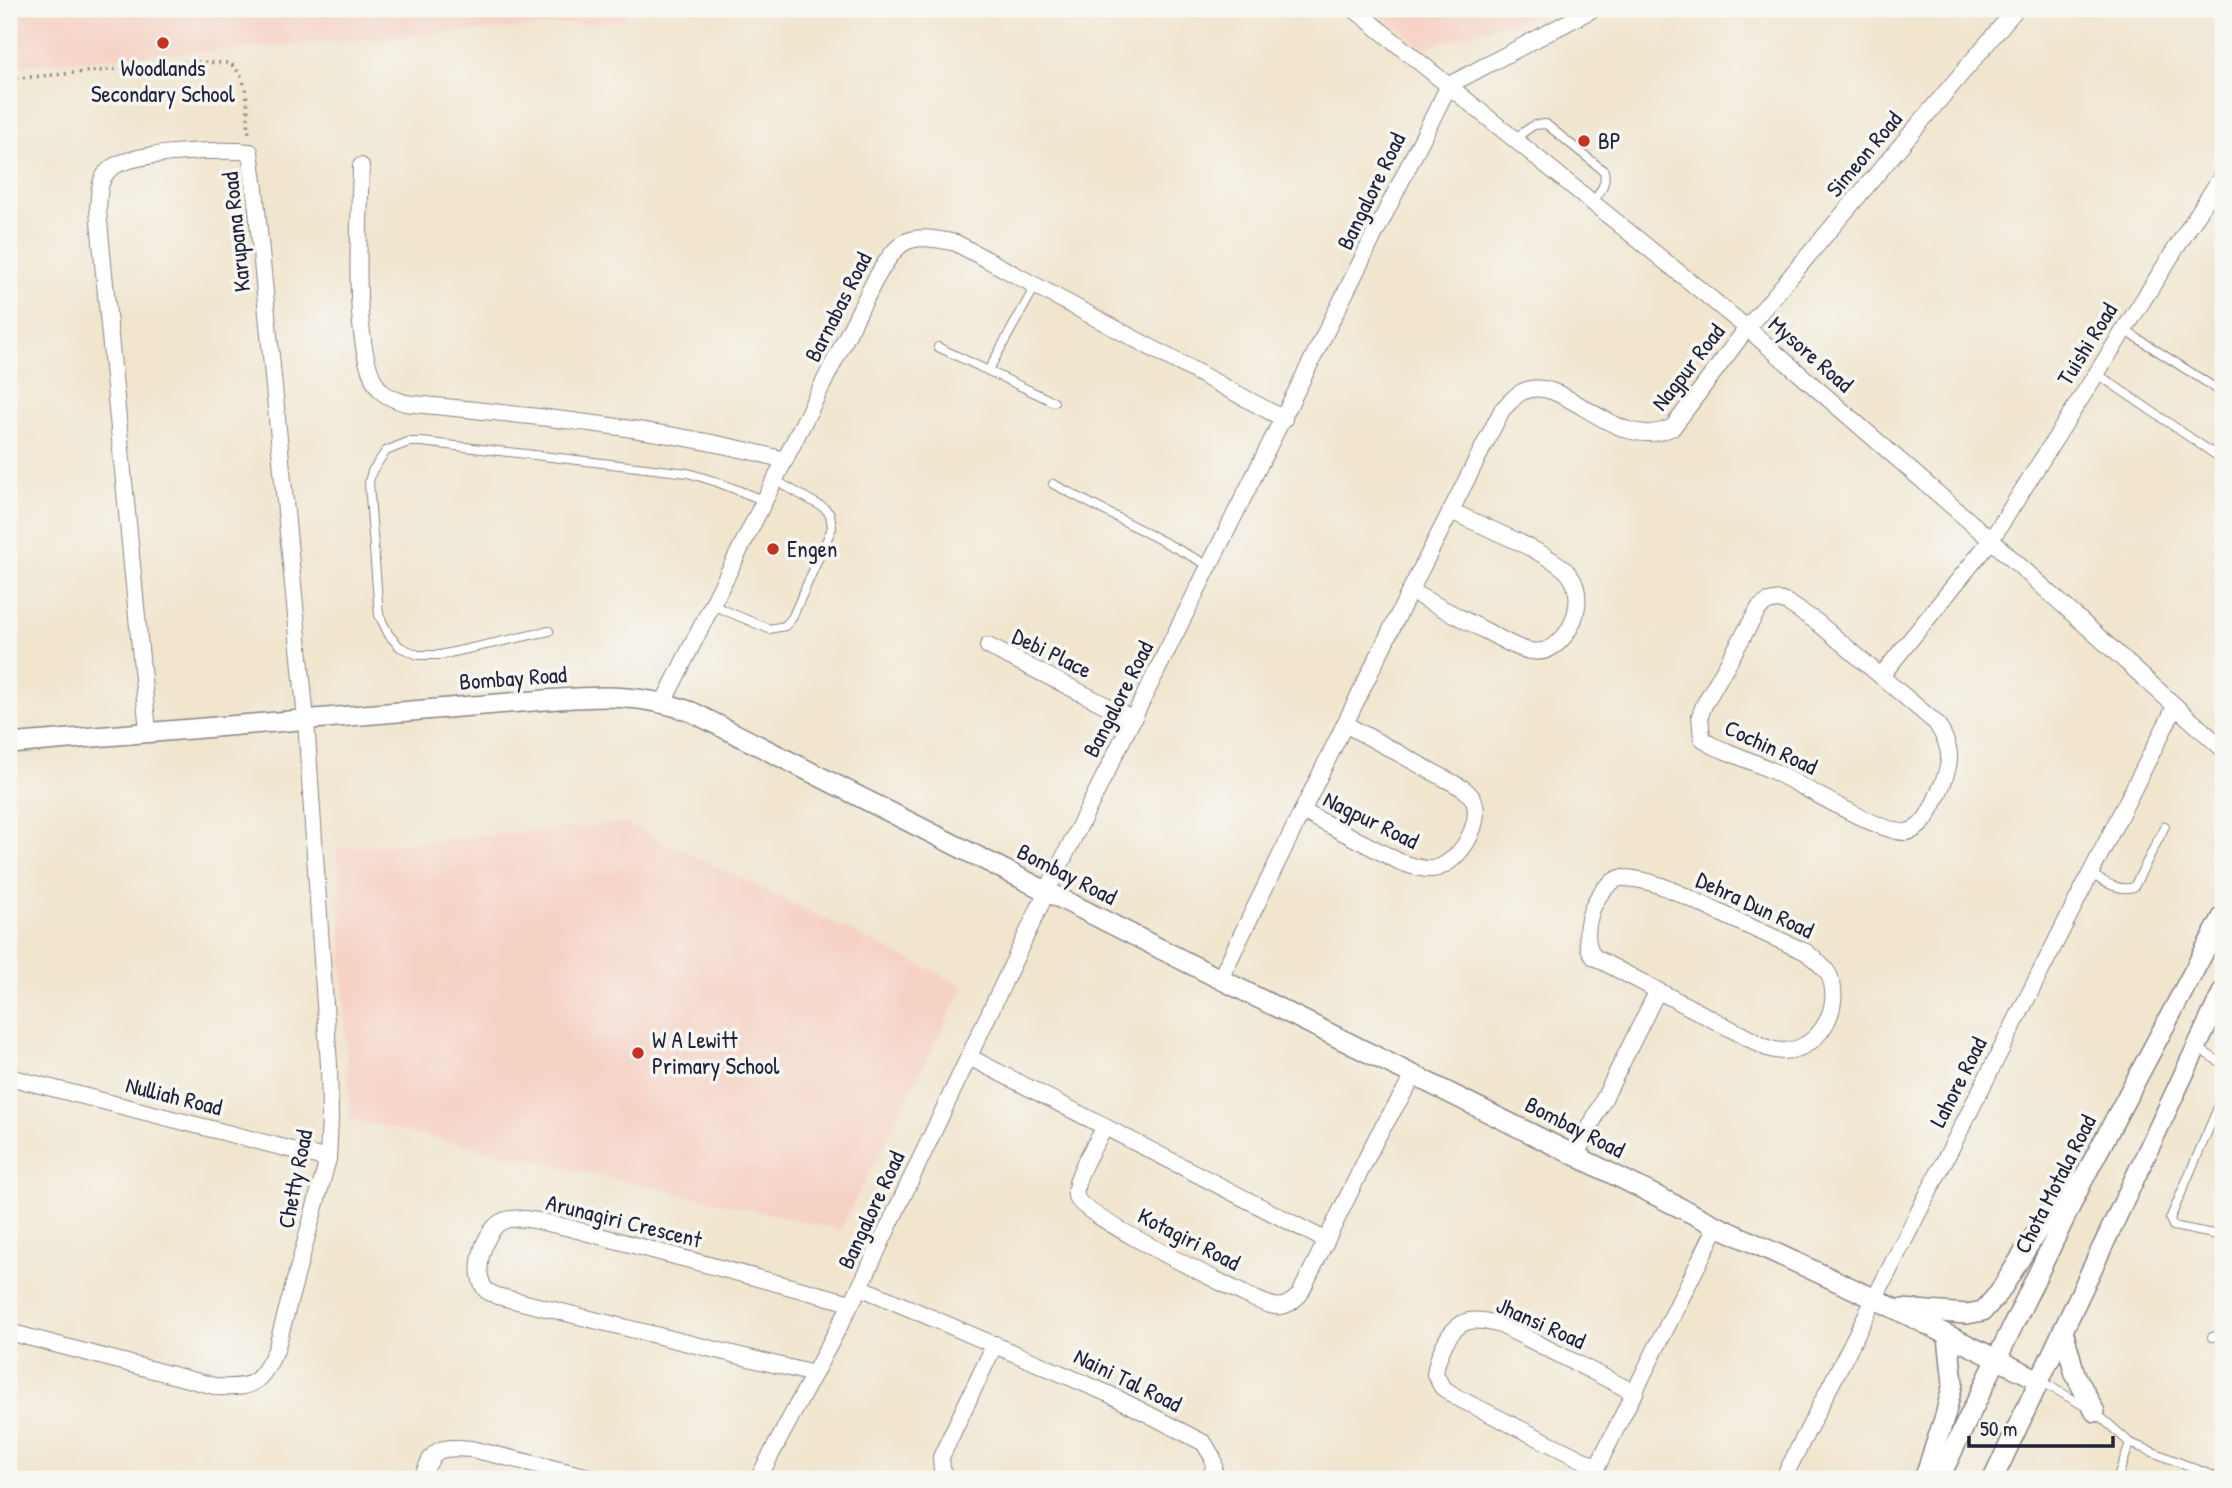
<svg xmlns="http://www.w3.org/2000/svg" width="2232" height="1488" font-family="'Patrick Hand',sans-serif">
	<rect width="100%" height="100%" fill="#f6f6f2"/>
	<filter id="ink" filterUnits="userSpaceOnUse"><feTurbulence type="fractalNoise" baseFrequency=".0143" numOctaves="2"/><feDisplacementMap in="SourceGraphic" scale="14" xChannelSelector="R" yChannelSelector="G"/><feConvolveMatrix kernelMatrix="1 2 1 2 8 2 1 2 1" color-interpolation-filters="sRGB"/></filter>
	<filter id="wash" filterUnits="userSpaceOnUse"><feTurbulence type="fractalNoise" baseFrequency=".00686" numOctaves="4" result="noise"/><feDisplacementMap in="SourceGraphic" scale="28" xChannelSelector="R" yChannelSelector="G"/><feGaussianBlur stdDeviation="1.57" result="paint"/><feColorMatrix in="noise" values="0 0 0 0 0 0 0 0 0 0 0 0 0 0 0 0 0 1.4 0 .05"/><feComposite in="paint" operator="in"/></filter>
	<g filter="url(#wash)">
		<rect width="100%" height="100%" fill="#f1e5ce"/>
		<g fill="#f6d2c4">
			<polygon points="9,9 625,9 626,20 9,66"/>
			<polygon points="1374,9 1559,9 1421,48"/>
			<polygon points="626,823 964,986 840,1230 350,1119 337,849"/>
		</g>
	</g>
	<g filter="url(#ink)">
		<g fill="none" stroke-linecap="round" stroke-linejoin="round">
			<defs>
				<g id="service">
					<path d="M1515,138L1534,125L1546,124L1604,171C1607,184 1600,192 1593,202"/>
					<polyline points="2123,329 2223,393"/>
					<polyline points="938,347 1054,402"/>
					<polyline points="988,371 1036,285"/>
					<polyline points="2096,373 2220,458"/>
					<polyline points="1053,484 1210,566"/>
					<polyline points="712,605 769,629 785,626 792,618 832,528 830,514 824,508 775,480"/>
					<polyline points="549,631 440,655 418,655 400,647 389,635 379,615 369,482 372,471 386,451 408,442 422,442 688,473 717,482 765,501"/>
					<path d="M2090,874C2104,881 2118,892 2134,887L2165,826"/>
					<polyline points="2196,1047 2223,1064"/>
					<polyline points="2223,1096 2170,1219 2173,1226 2223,1236"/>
					<polyline points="2212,1337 2223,1334"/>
					<polyline points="2039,1380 2095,1412 2130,1443 2117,1479"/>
					<polyline points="2130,1443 2221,1479"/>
				</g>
				<g id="minor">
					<polyline points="1354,9 1747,328 1991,540 2223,749"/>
					<path d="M361,166C360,215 349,357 381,391C388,398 397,400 405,403C532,416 662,427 785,460"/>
					<path d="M1410,591C1435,605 1461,618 1486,631C1500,638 1514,648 1530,651C1546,654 1557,646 1566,634C1578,617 1583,592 1569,574C1552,553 1477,524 1451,511"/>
					<path d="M1779,600L1788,603L1817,622L1936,723C1954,750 1952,763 1939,792C1933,806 1924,830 1906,832C1882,834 1802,785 1775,772C1754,762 1733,754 1711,745L1702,738L1700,716L1704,705L1759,608L1768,602Z"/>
					<polyline points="988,646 1133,719"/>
					<polyline points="1881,676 1991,540 2223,174"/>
					<path d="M664,701L875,280C900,238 906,232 956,243L1284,419"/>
					<path d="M1302,811L1400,862C1410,865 1421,870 1432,869C1457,866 1483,826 1474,801C1472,796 1468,793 1464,789L1345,724"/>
					<path d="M1620,878C1652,877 1684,896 1712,909C1743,924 1775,938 1806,952C1814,959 1824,966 1829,975C1846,1011 1811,1064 1767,1048L1594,957C1577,935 1594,887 1620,878Z"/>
					<path d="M1220,979L1410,591L1502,410C1508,404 1514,396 1522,392C1563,370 1615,456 1673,427L1747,328L2016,9"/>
					<polyline points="969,1057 1325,1240"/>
					<polyline points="9,1077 328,1159"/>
					<path d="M1105,1127C1096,1144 1073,1177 1076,1196C1080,1215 1225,1284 1250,1297C1272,1306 1282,1314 1300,1294L1377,1137L1415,1074"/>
					<polyline points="1576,1155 1657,992"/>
					<polyline points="860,1287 1111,1395 1204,1443 1213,1458 1214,1466 1211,1479"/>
					<path d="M9,1332L218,1387C255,1389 260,1382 276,1350L328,1159L330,1118L329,1065L306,720L255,189L250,152C222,149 128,151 109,170C98,180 99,197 98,211L148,731"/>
					<path d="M814,1374L497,1296C494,1294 490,1293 487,1291C471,1276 483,1232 501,1222C518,1213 548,1224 566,1227L851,1303"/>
					<path d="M1597,1467L1456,1397L1442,1387L1435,1374C1436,1364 1440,1353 1445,1343C1459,1317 1474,1317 1501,1325L1635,1393"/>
					<path d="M422,1479C433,1448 438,1446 471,1449L598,1479"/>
					<polyline points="758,1479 860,1287 1047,891 1449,85 1593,9"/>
					<polyline points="948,1479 942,1470 941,1457 995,1344"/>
					<polyline points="1591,1479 1717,1226"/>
					<polyline points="1783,1479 2175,707"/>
				</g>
				<g id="tertiary">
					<path d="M9,744L533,701C591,697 636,691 692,712L1220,979L1717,1226L1873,1298L2039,1380"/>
					<polyline points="1902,1309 1967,1314 1983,1311 1999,1293 2057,1199 2078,1182"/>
					<polyline points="2063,1330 2075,1374 2095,1412"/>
					<polyline points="1924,1479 1945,1416 1953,1383 1948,1337"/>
					<polyline points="1939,1479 2085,1176 2223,916"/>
					<polyline points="1993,1479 2223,991"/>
				</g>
			</defs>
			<use href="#service" stroke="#8a8484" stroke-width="10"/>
			<use href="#minor" stroke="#8a8484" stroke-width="18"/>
			<use href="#tertiary" stroke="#8a8484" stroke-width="22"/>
			<path stroke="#8a8484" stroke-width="3.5" stroke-dasharray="2 5" stroke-linecap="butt" d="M9,79L196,62L229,63C251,77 247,112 249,136"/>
			<use href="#service" stroke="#fff" stroke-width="8"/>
			<use href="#minor" stroke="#fff" stroke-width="16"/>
			<use href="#tertiary" stroke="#fff" stroke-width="19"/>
		</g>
	</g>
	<g fill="#c8321e" stroke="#f6f6f2" stroke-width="2.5">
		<circle cx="163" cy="43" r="7"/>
		<circle cx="1584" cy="141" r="7"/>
		<circle cx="773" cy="549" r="7"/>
		<circle cx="638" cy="1053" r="7"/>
	</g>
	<g text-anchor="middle" stroke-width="7" stroke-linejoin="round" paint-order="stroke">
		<g font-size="23" fill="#22223b" stroke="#f6f6f2" text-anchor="start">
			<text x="163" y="76" text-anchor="middle">Woodlands<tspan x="163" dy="26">Secondary School</tspan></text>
			<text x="1598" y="149">BP</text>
			<text x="787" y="557">Engen</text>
			<text x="652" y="1048">W A Lewitt<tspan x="652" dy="26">Primary School</tspan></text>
		</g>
		<g font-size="23" fill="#22223b" stroke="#f6f6f2">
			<text transform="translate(1864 154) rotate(-50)" y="8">Simeon Road</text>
			<text transform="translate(1371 191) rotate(-64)" y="8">Bangalore Road</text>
			<text transform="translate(236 232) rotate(-96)" y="8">Karupana Road</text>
			<text transform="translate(838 307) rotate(-63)" y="8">Barnabas Road</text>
			<text transform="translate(2087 344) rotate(-58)" y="8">Tuishi Road</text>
			<text transform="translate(1811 354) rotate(41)" y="8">Mysore Road</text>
			<text transform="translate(1688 367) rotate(-52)" y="8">Nagpur Road</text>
			<text transform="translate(1052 653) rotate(26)" y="8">Debi Place</text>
			<text transform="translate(513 678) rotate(-4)" y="8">Bombay Road</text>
			<text transform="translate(1118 699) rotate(-63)" y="8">Bangalore Road</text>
			<text transform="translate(1771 747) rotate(25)" y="8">Cochin Road</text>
			<text transform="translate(1371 820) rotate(26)" y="8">Nagpur Road</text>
			<text transform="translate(1067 874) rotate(27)" y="8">Bombay Road</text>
			<text transform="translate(1755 905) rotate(25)" y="8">Dehra Dun Road</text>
			<text transform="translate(1958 1082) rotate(-63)" y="8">Lahore Road</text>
			<text transform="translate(174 1096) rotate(14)" y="8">Nulliah Road</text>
			<text transform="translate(1575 1127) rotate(27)" y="8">Bombay Road</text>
			<text transform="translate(295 1179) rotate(-79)" y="8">Chetty Road</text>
			<text transform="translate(2055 1184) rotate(-63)" y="8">Chota Motala Road</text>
			<text transform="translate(871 1210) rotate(-65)" y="8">Bangalore Road</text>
			<text transform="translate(624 1221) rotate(14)" y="8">Arunagiri Crescent</text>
			<text transform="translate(1189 1239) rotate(27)" y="8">Kotagiri Road</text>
			<text transform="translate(1541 1323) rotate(24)" y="8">Jhansi Road</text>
			<text transform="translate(1128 1380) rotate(26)" y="8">Naini Tal Road</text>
		</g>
	</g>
	<rect width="2232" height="1488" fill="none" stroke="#f6f6f2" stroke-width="35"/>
	<path d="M1969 1436v10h144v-10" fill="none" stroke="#22223b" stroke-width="3.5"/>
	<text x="1980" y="1436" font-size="21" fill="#22223b" stroke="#f6f6f2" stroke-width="5" paint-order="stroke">50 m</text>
</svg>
